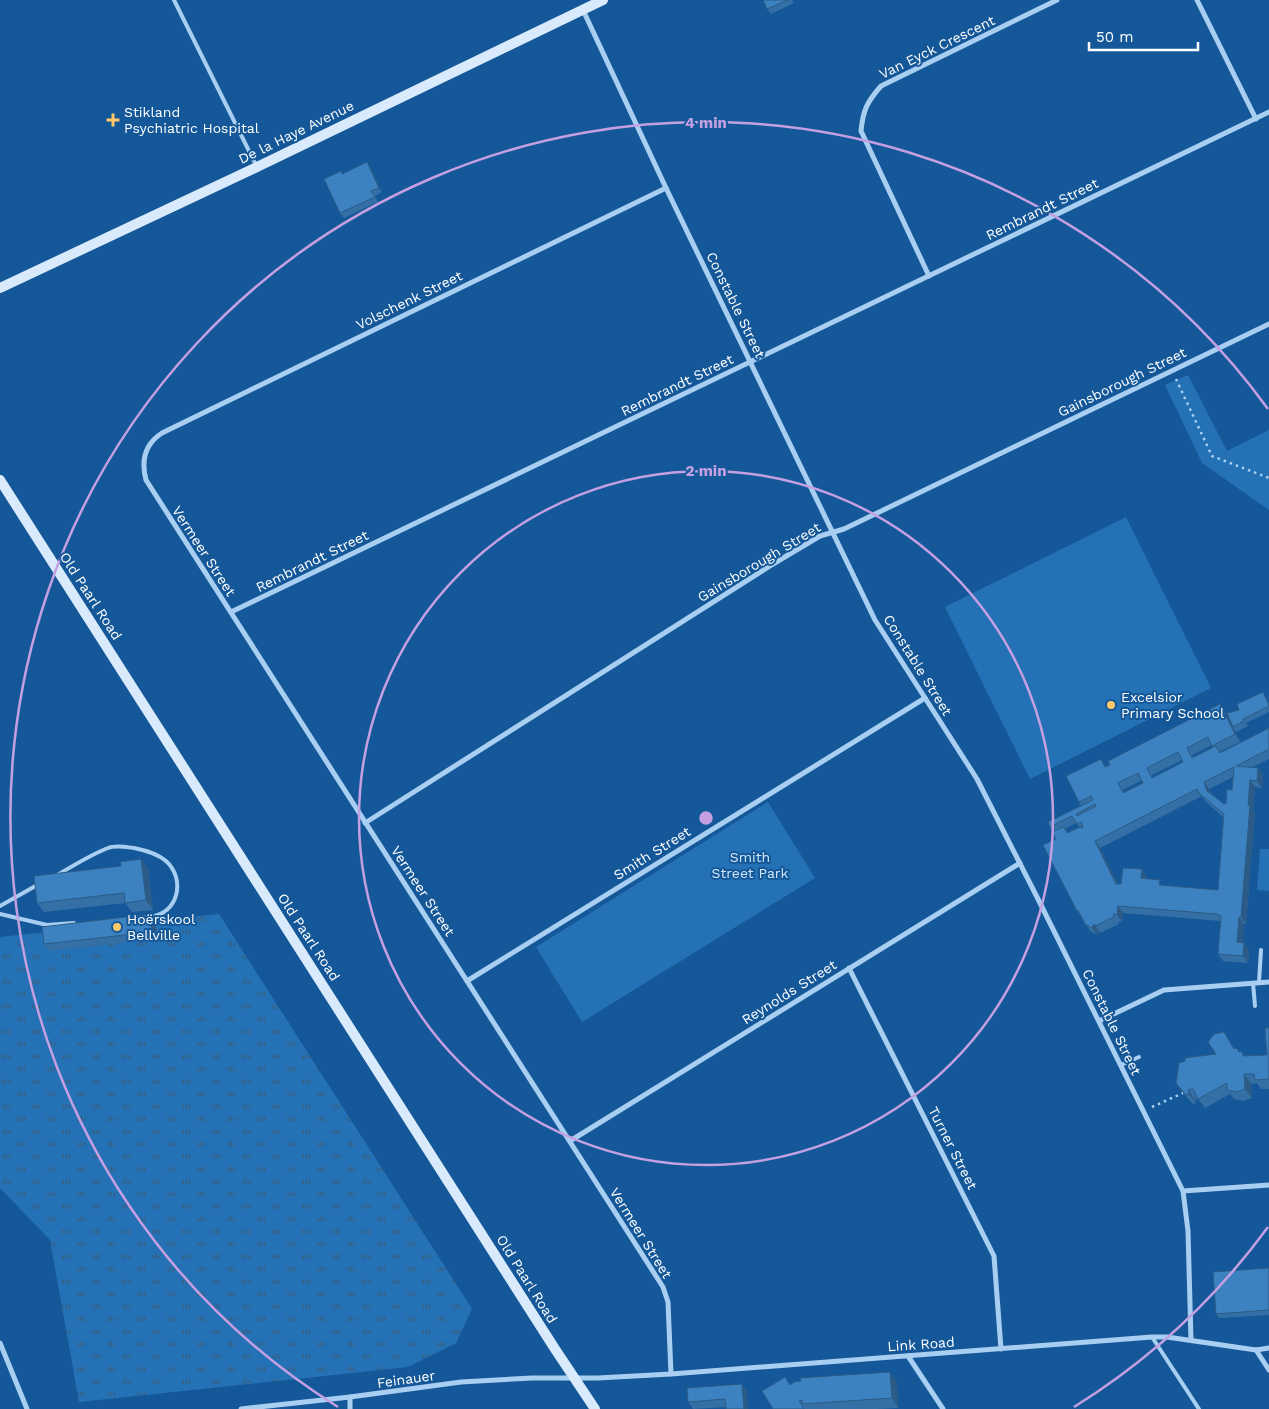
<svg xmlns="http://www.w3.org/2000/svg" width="1269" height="1409" font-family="'Work Sans',sans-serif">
	<defs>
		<pattern id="grass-tufts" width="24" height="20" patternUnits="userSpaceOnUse" patternTransform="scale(1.25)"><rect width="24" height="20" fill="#2471b5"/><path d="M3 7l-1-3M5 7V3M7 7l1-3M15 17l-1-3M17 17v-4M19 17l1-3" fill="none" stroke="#3a5d7b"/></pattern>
	</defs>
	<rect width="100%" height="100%" fill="#155899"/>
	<polygon fill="url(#grass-tufts)" points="219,914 472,1309 456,1343 408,1367 79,1402 50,1240 0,1188 0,937"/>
	<g fill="#2471b5">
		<polygon points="1188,375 1227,451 1269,430 1269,510 1202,463 1165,385"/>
		<polygon points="1126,517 1211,688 1030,779 945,607"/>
		<polygon points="768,802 815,878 582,1022 536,947"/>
		<polygon points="1260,849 1269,849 1269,891 1257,890"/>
	</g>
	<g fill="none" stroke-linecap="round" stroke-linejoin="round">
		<g stroke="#a8cff2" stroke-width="2.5" stroke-dasharray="2.5 4" stroke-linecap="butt">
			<polyline points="1176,379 1212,456 1269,478"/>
			<polyline points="1152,1107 1183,1093"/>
		</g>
		<g stroke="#a8cff2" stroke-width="4">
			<polyline points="174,0 257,167"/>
			<path d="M57,875C73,866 90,855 108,848C115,845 126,847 134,848C144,850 158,854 166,861C186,879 179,915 148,917"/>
			<polyline points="0,906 39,884"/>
			<polyline points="0,914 47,925 74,923"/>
			<polyline points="1259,982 1261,950"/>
			<polyline points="1253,983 1255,1006"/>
			<polyline points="1121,1065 1139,1057"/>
			<polyline points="1152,1337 1199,1409"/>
		</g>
		<g stroke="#a8cff2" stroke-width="5">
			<polyline points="1197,0 1256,119"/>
			<polyline points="583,10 666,188 875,620 977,779 1038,899 1183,1191 1188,1231 1191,1340"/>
			<path d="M666,188L162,433C145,444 141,461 146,480L663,1287L668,1302L671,1374"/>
			<path d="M929,276L861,131C863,110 867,102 881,86L1057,0"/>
			<polyline points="231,612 1269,112"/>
			<polyline points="365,823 773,564 820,536 844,529 1269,324"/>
			<polyline points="849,968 994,1256 1001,1349"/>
			<polyline points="467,981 925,698"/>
			<polyline points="1099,1021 1164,990 1269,982"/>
			<polyline points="570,1141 1020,863"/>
			<polyline points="1183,1191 1269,1185"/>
			<polyline points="0,1343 27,1409"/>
			<polyline points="1256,1350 1269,1370"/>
			<polyline points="908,1356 943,1409"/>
			<polyline points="350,1397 350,1409"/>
			<polyline points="241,1409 350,1397 461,1382 532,1378 598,1378 671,1374 1152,1337 1167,1337 1256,1350 1269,1348"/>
		</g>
		<g stroke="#d8eafc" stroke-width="10">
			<polyline points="0,288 257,167 603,0"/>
			<polyline points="0,480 555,1349 595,1409"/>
		</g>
	</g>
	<g fill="#3470a5" fill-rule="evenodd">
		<polygon points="763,0 792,0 794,3 771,14 767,9"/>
		<polygon points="367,162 370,167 382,192 375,196 378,202 344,218 340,213 343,174"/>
		<polygon points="1266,697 1269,703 1269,712 1246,723 1248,726 1236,732 1233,727 1239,710"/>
		<path d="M1220,704L1225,711L1240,742L1220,751V752L1269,728V759L1252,767L1258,768L1263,775L1262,788L1255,787L1253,810L1255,813L1246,924H1244L1242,943L1249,950L1248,963L1223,961L1218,954L1221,921L1123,913L1122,922H1118L1119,924L1100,933L1099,931L1097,935L1090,931L1082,918L1077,911L1053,832L1050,827L1081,806L1079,802L1106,767ZM1212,745L1213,747L1193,757L1192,755ZM1182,760L1183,762L1153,778L1152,775ZM1233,777L1232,790L1226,803L1224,804L1211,793L1209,789ZM1142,780L1143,783L1124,792L1123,790ZM1202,796L1205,801L1223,817L1218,890L1163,885L1147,879V876L1121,884H1118L1100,848ZM1076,823L1079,827L1068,833L1065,829Z"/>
		<polygon points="148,868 153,910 132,912 125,903 44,912 37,903"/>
		<polygon points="150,914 155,921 157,939 49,951 44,944"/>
		<polygon points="1269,1028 1269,1089 1261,1089 1257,1083 1251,1084 1252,1098 1243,1101 1234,1099 1230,1094 1205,1108 1198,1099 1195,1100 1196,1103 1193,1104 1183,1093 1176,1083 1216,1054 1235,1049 1239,1052 1241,1051 1245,1056 1267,1055"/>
		<polygon points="1269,1268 1269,1315 1219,1318 1216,1314"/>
		<polygon points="897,1382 898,1408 877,1409 773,1409 790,1385"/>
		<polygon points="747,1391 726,1407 693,1409 688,1402"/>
	</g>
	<g fill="#2b5b86">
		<polygon points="367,162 370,167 382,192 379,188"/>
		<polygon points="1220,704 1225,711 1240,742 1235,734"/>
		<polygon points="1258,768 1263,775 1262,788 1257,781"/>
		<polygon points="1250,780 1255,787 1253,810 1255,813 1246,924 1241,917"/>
		<polygon points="1204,782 1209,789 1212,798 1207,791"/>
		<polygon points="1095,841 1100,848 1121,891 1116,884"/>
		<polygon points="141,859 148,868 153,910 146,900"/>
		<polygon points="1142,869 1147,876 1146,886 1141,878"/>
		<polygon points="1118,906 1123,913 1122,922 1117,915"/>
		<polygon points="150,914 155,921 157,939 152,932"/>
		<polygon points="1239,917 1244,924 1242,950 1237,942"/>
		<polygon points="1094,924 1099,931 1097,935 1092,928"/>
		<polygon points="1244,943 1249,950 1248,963 1243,956"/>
		<polygon points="1244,1074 1251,1084 1252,1098 1245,1089"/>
		<polygon points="1188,1090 1195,1100 1196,1103 1189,1094"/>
		<polygon points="890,1372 897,1382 898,1408 892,1398"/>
		<polygon points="742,1384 747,1391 748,1409 744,1409"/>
	</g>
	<g fill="#3d82c0" stroke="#2b5b86" fill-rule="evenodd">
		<polygon points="763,0 788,0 767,9"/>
		<polygon points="367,162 379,188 371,191 375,197 340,213 324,179 341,171 342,174"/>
		<polygon points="1263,692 1269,706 1243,719 1244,721 1233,727 1227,713 1239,710 1237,704"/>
		<path d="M1220,704L1235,734L1212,746L1208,737L1187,748L1192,758L1216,746L1220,753L1269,728V749L1236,766L1258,768L1257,781L1250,780L1248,805L1250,806L1241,917H1239L1237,942L1244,943L1243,956L1218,954L1221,916L1216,914L1118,906L1117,915L1113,914L1114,917L1095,926L1094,924L1092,928L1085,924L1078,910L1077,911L1043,845L1056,839L1052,832L1064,827L1067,833L1080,827V828L1083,827L1081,822L1077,824L1072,816L1050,827L1048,822L1093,800L1091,796L1079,802L1066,776L1101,759L1105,767L1110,765L1108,761ZM1178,752L1183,762L1152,778L1147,768ZM1234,767L1232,790L1227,789L1226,803L1224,804L1207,791L1204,782ZM1138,773L1143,783L1123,793L1118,783ZM1197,789L1200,794L1224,814L1218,890L1159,885L1160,880L1141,878L1142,869L1123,868L1121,884H1116L1095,841ZM1095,804L1096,806L1077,816L1076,814Z"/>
		<polygon points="141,859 146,900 125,903 124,893 37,903 34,876 121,866 120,862"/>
		<polygon points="150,914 152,932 44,944 42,927"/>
		<polygon points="1265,1028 1269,1028 1269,1079 1255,1080 1254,1074 1244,1074 1245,1089 1236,1092 1227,1090 1227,1083 1198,1099 1193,1089 1188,1090 1189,1094 1186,1095 1176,1083 1179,1063 1185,1061 1185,1058 1216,1054 1208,1042 1214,1034 1224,1032 1234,1049 1236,1048 1239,1052 1241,1051 1243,1056 1267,1055"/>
		<polygon points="1269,1268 1269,1310 1216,1314 1213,1272"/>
		<polygon points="890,1372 892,1398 802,1404 802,1400 799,1401 804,1409 773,1409 762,1391 785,1377 790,1385 794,1382 801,1381 800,1378"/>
		<polygon points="742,1384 744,1409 726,1409 725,1399 688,1402 687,1388"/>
	</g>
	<g fill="none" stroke="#c4a0e2" stroke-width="2.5">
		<circle cx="706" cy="818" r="347"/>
		<path d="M1268 1227A695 695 0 0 1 1074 1407M338 1407A695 695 0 1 1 1268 409"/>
	</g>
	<g fill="#ffc96a" stroke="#155899" stroke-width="2">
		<path d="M110.5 112.5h5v5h5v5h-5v5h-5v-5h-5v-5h5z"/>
		<circle cx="1111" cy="705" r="5"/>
		<circle cx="117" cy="927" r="5"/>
	</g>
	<g text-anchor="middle" stroke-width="4" stroke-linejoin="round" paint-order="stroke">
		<g font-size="14" fill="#fff" stroke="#155899">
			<text transform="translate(937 47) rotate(-26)" y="5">Van Eyck Crescent</text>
			<text transform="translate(296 132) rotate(-26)" y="5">De la Haye Avenue</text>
			<text transform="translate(1042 209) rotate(-26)" y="5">Rembrandt Street</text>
			<text transform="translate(409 300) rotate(-26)" y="5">Volschenk Street</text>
			<text transform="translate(736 305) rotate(64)" y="5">Constable Street</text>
			<text transform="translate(1122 382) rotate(-26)" y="5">Gainsborough Street</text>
			<text transform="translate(677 385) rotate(-26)" y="5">Rembrandt Street</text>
			<text transform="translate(204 551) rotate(57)" y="5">Vermeer Street</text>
			<text transform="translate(312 561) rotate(-26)" y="5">Rembrandt Street</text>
			<text transform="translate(759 562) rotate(-31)" y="5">Gainsborough Street</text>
			<text transform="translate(91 596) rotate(57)" y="5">Old Paarl Road</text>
			<text transform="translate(918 665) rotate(58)" y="5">Constable Street</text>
			<text transform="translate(652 853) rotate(-32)" y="5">Smith Street</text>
			<text transform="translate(423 891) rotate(57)" y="5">Vermeer Street</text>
			<text transform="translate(309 937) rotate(57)" y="5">Old Paarl Road</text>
			<text transform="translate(789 992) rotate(-32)" y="5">Reynolds Street</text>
			<text transform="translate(1112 1022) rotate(64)" y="5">Constable Street</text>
			<text transform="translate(953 1148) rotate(63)" y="5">Turner Street</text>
			<text transform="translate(641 1233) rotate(58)" y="5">Vermeer Street</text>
			<text transform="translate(527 1279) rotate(58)" y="5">Old Paarl Road</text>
			<text transform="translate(921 1344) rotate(-4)" y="5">Link Road</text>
			<text transform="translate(406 1379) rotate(-8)" y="5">Feinauer</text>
		</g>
		<g font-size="14" fill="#fff" stroke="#155899" text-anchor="start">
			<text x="124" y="117">Stikland<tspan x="124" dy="16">Psychiatric Hospital</tspan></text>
			<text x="1121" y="702">Excelsior<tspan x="1121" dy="16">Primary School</tspan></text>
			<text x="127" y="924">Hoërskool<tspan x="127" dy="16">Bellville</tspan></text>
		</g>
		<g font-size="14" fill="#d0e8fd" stroke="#155899">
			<text x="750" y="862">Smith<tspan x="750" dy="16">Street Park</tspan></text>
		</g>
	</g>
	<circle cx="706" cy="818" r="8" fill="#c4a0e2" stroke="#155899" stroke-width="2.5"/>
	<g font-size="15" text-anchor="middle" font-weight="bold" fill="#c4a0e2" stroke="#155899" stroke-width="4" stroke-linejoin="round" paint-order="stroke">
		<text x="706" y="128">4 min</text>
		<text x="706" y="476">2 min</text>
	</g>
	<path d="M1089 42v8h109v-8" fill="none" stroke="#ffffff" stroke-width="2.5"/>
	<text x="1096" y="42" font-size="15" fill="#ffffff" stroke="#155899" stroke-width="4" paint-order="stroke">50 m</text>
</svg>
